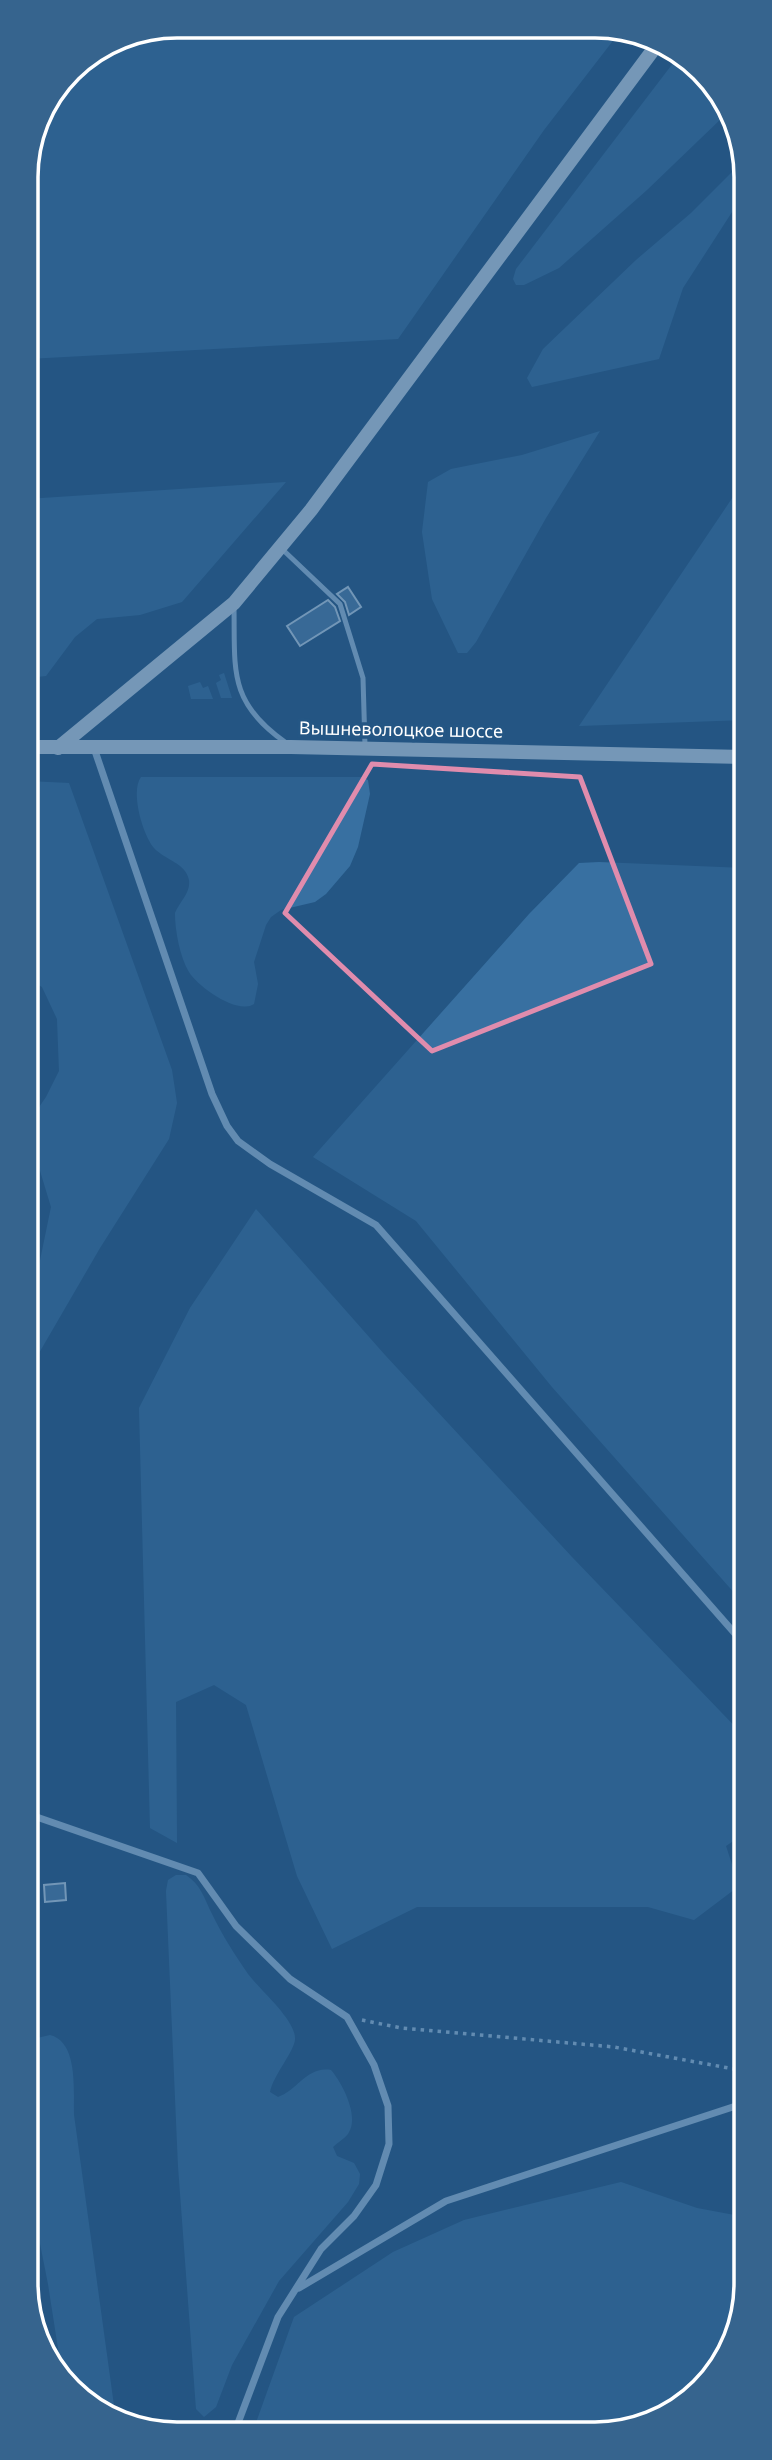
<svg xmlns="http://www.w3.org/2000/svg" width="772" height="2460" font-family="'Noto Sans',sans-serif">
	<rect width="100%" height="100%" fill="#245684"/>
	<g fill="#3870a1">
		<polygon points="178,26 622,29 544,130 398,339 27,359 27,168 42,111 71,70 120,38"/>
		<polygon points="677,58 702,71 725,115 647,190 559,268 524,285 516,285 513,279 516,269"/>
		<polygon points="743,161 743,195 683,288 659,359 532,387 527,378 543,349 636,260 691,213"/>
		<polygon points="600,431 546,518 476,642 467,653 458,653 432,599 422,532 428,482 451,469 522,455"/>
		<polygon points="286,482 182,602 140,615 97,619 75,637 46,676 27,678 27,499"/>
		<polygon points="743,482 744,720 579,726"/>
		<polygon points="224,673 232,698 221,698 216,683 221,680 219,675"/>
		<polygon points="200,682 203,688 208,686 213,699 191,699 188,686"/>
		<path d="M141,777H362L368,780L370,794L358,847L350,866L326,894L315,902L281,910L271,917L266,925L254,962L258,984L254,1004C238,1015 198,987 189,972C180,957 175,931 175,913C180,901 191,893 189,880C186,863 165,860 154,848C143,835 130,792 141,777Z"/>
		<polygon points="27,781 69,783 172,1070 177,1103 169,1139 100,1248 28,1372 28,1319 51,1207 31,1141 31,1119 46,1097 59,1071 57,1019 42,987 28,979"/>
		<polygon points="599,862 744,868 745,1605 552,1387 416,1221 313,1157 529,914 579,863"/>
		<polygon points="256,1209 385,1355 572,1557 745,1737 745,1833 726,1846 739,1886 694,1920 648,1907 417,1907 332,1949 297,1876 246,1705 214,1685 176,1702 177,1843 150,1828 139,1408 190,1308"/>
		<polygon points="28,1514 35,1686 28,1685"/>
		<path d="M186,1875C201,1885 204,1898 212,1914C222,1935 235,1955 248,1974C259,1989 296,2020 295,2039C295,2050 273,2076 270,2092L278,2097C298,2090 307,2066 331,2070C342,2083 359,2115 349,2132C347,2137 338,2142 333,2147L337,2156L354,2163L360,2174L359,2184L348,2202L279,2281L232,2365L216,2407L204,2417L196,2409L178,2166L166,1891L168,1880L176,1875Z"/>
		<path d="M50,2035C79,2042 73,2093 74,2115L115,2413L70,2389L62,2374L48,2284L29,2188V2040Z"/>
		<polygon points="621,2182 697,2208 745,2217 745,2292 708,2382 624,2431 253,2431 294,2317 393,2252 464,2220"/>
	</g>
	<g fill="#5081ae" stroke="#d1e5f6" stroke-width="2">
		<polygon points="348,587 361,607 349,615 345,602 337,594"/>
		<polygon points="328,600 335,607 340,621 300,646 287,626"/>
		<polygon points="65,1883 66,1900 45,1902 44,1885"/>
	</g>
	<g fill="none" stroke-linecap="round" stroke-linejoin="round">
		<polyline stroke="#adcce8" stroke-width="3.5" stroke-dasharray="3.5 5" stroke-linecap="butt" points="362,2020 401,2028 614,2047 745,2071"/>
		<g stroke="#adcce8" stroke-width="5">
			<polyline points="282,549 340,604 363,678 365,746"/>
			<path d="M234,607C235,670 228,702 285,742"/>
		</g>
		<g stroke="#adcce8" stroke-width="7">
			<polyline points="94,748 212,1094 227,1126 238,1141 270,1164 376,1225 745,1645"/>
			<polyline points="28,1814 198,1873 236,1926 290,1979 347,2017 374,2065 388,2106 389,2144 376,2185 354,2216 321,2249 278,2317 235,2431"/>
			<polyline points="299,2288 446,2201 745,2103"/>
		</g>
		<g stroke="#d7e7f7" stroke-width="14">
			<polyline points="27,747 291,747 744,757"/>
			<polyline points="58,748 234,603 311,510 656,46"/>
		</g>
	</g>
	<path d="M0 0H772V2460H0ZM372,764L580,777L651,964L432,1051L285,913Z" fill="#245684" fill-opacity=".55" fill-rule="evenodd"/>
	<path fill="none" stroke="#e08cad" stroke-width="5" stroke-linejoin="round" d="M372,764L580,777L651,964L432,1051L285,913Z"/>
	<g text-anchor="middle" stroke-width="7" stroke-linejoin="round" paint-order="stroke">
		<g font-size="18" fill="#fff" stroke="#245684">
			<text transform="translate(401 730) rotate(1)" y="6">Вышневолоцкое шоссе</text>
		</g>
	</g>
	<path d="M0 0H772V2460H0ZM177 38H595A139 139 0 0 1 734 177V2283A139 139 0 0 1 595 2422H177A139 139 0 0 1 38 2283V177A139 139 0 0 1 177 38Z" fill="#36648e" fill-rule="evenodd"/>
	<path fill="none" stroke="#fff" stroke-width="3.5" d="M177 38H595A139 139 0 0 1 734 177V2283A139 139 0 0 1 595 2422H177A139 139 0 0 1 38 2283V177A139 139 0 0 1 177 38Z"/>
</svg>
